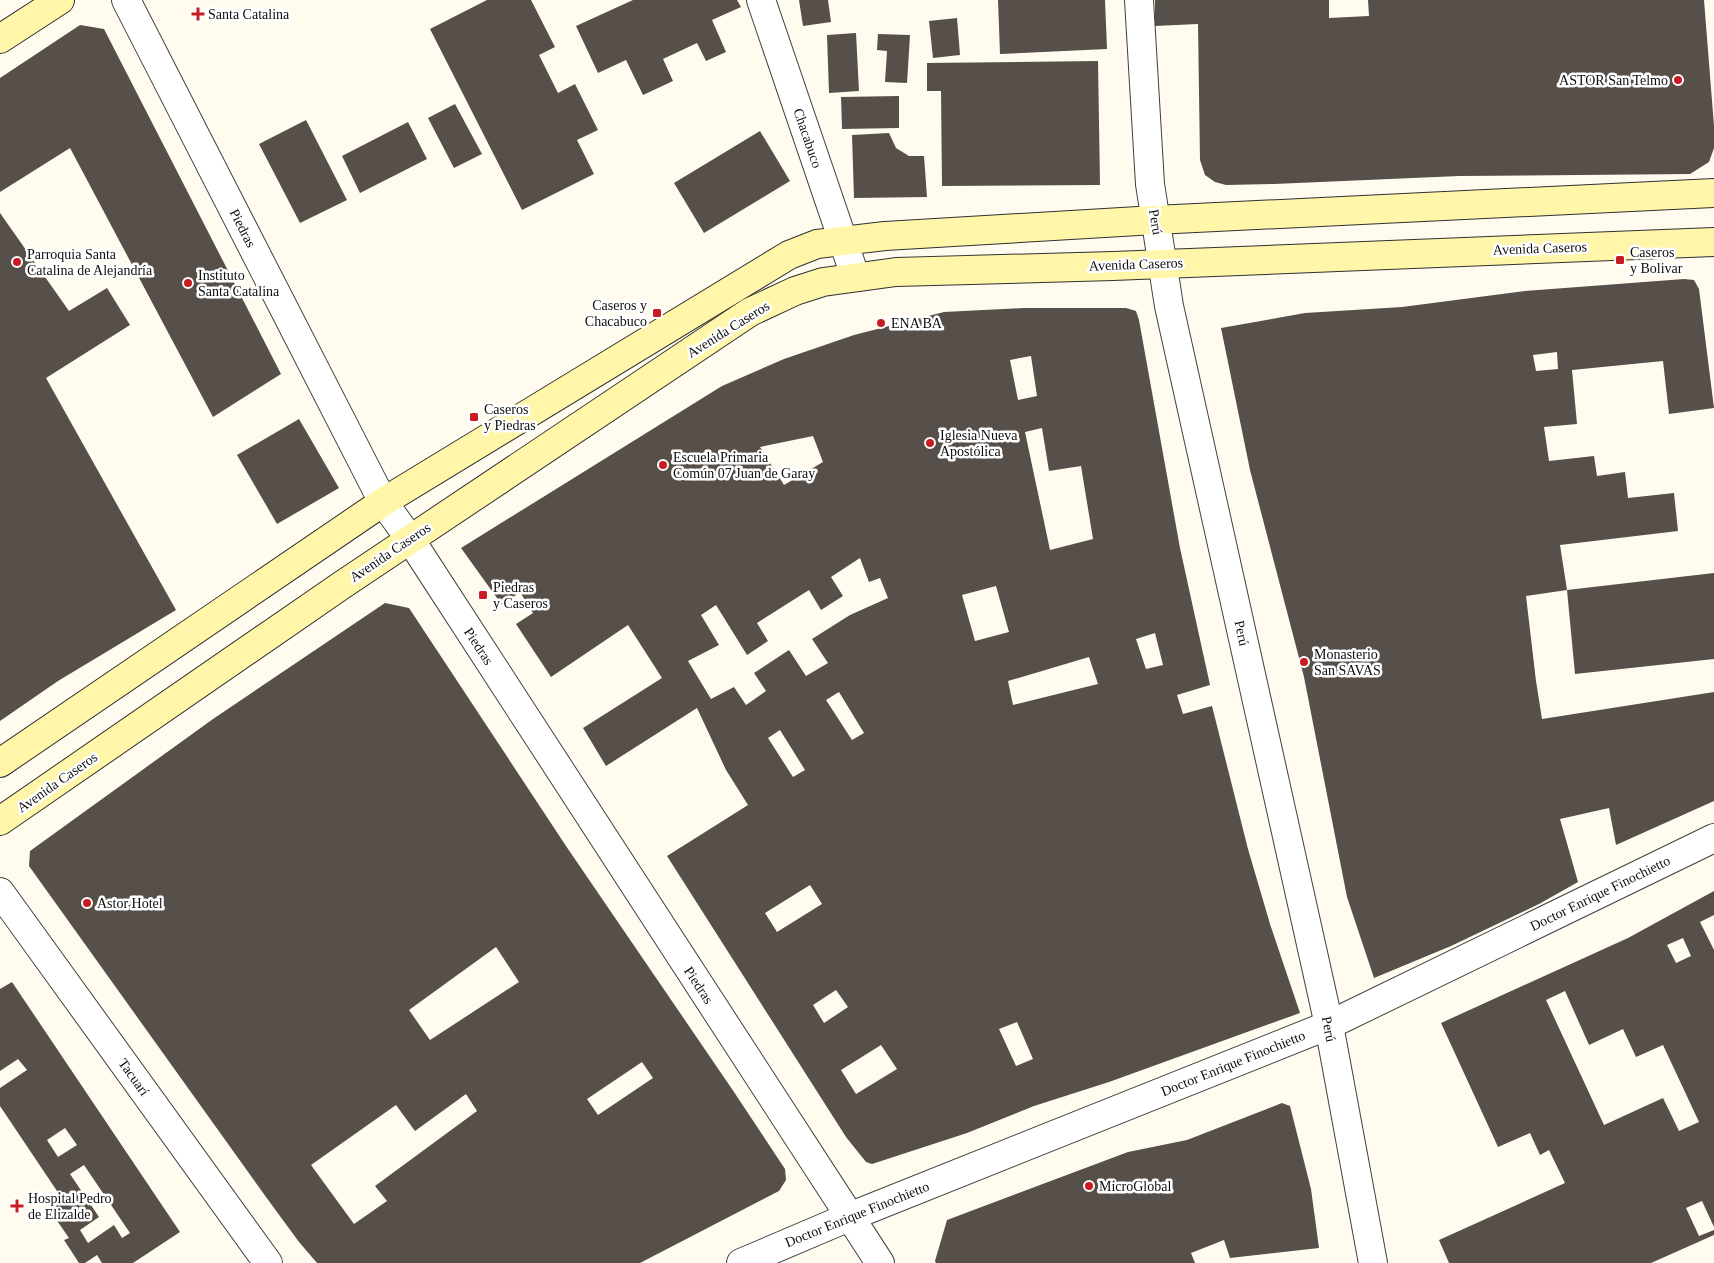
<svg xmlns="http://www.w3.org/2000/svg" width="1714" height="1263" font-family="'Times New Roman',serif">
	<rect width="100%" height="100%" fill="#fffcef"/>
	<g fill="#574f49" fill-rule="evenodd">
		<polygon points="487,0 531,0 555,47 539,55 558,93 575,84 598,130 577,140 594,174 522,210 430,29"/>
		<polygon points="633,0 737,0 741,7 712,20 726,52 706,61 697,43 663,59 673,81 643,95 626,60 598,73 576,26"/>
		<polygon points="799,0 828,0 831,22 803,26"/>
		<polygon points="998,0 1105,0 1107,49 1000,54"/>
		<polygon points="1155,0 1329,0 1329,18 1369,16 1368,0 1704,0 1714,126 1714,148 1709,162 1690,174 1459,176 1274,184 1226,185 1215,182 1205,175 1200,160 1198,24 1155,26"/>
		<polygon points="957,18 960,55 933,58 929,21"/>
		<polygon points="80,25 104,29 281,374 213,417 70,148 0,192 0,78"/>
		<polygon points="856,33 859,91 829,93 827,35"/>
		<polygon points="878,34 910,35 907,83 885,82 887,51 877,50"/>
		<polygon points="1098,61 1100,185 942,186 941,91 927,91 927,63"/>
		<polygon points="899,96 899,128 842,129 841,97"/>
		<polygon points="455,104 482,154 454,168 428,118"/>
		<polygon points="306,120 347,200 300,223 259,144"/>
		<polygon points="408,122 427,159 360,193 342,156"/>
		<polygon points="760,131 790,181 704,233 674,183"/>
		<polygon points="889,133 896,148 909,156 924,156 927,197 854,198 852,135"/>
		<polygon points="0,213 69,311 107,288 130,325 46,378 176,610 58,681 0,721"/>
		<path d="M1684,279L1694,280L1699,289L1714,408L1669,414L1663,361L1572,370L1577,424L1544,427L1549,461L1594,456L1597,476L1625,472L1628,498L1674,493L1678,531L1560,545L1567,590L1526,596L1536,681L1542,719L1714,692V801L1616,845L1609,808L1560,819L1578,882L1539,904L1451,946L1374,978L1347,897L1304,677L1250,470L1221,328L1305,313L1402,307L1525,291ZM1557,352L1558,369L1536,371L1533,355Z"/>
		<path d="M1024,308H1126L1136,311L1139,320L1180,548L1210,685L1177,695L1183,714L1212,706L1248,849L1270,924L1300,1013L1109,1082L1034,1106L967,1133L872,1164L866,1162L846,1137L667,856L748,805L726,770L697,708L606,766L583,728L662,678L628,625L551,677L516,624L533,613L520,592L502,605L461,548L722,386L784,359L854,335L944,312ZM1031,356L1037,396L1018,400L1010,360ZM1042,428L1049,471L1081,466L1093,539L1050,550L1025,432ZM813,436L823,462L784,485L760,447ZM860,558L869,582L880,578L888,598L850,615L812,639L828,663L806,676L789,650L754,673L766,691L746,705L734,687L711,699L688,661L719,645L701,615L716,605L747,655L768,641L757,623L809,590L821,610L843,596L831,577ZM996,586L1009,632L975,641L962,595ZM1155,633L1163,665L1146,669L1136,639ZM1089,657L1098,684L1013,705L1008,681ZM839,692L864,733L852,740L826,700ZM780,730L805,770L793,777L768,738ZM810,885L822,904L777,932L765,913ZM836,990L848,1007L824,1023L813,1005ZM1017,1022L1033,1059L1016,1066L999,1029ZM881,1045L897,1069L856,1094L841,1070Z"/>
		<polygon points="299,419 339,488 277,524 237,455"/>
		<polygon points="1714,573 1714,659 1575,674 1567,590"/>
		<path d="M385,603L409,608L566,846L734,1092L785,1169L786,1180L779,1191L640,1263H317L299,1242L266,1197L29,866L30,851L213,719ZM496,947L519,982L430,1040L409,1010ZM642,1062L653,1078L598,1115L587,1099ZM466,1094L477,1111L375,1186L387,1201L354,1224L311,1165L396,1105L415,1131Z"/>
		<path d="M1714,891V915L1700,922L1714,950V1227L1702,1201L1686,1208L1699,1236L1714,1230V1235L1651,1263H1449L1439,1240L1565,1183L1549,1150L1540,1155L1530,1133L1498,1147L1441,1023L1628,938ZM1683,938L1691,956L1676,963L1667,945ZM1565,991L1589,1045L1623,1029L1636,1057L1663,1045L1699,1122L1679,1131L1663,1098L1604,1125L1546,1000Z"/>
		<path d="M12,982L180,1232L133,1263H102L97,1255L85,1263H79L64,1240L69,1238L49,1209L63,1200L0,1106V1088L27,1070L18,1059L0,1071V989ZM65,1128L77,1145L58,1157L47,1140ZM84,1165L130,1233L122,1238L114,1225L88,1243L80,1230L99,1217L70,1174Z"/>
		<polygon points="1282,1103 1290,1106 1311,1189 1319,1248 1230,1258 1224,1240 1191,1253 1195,1263 936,1263 935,1261 947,1220 1128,1152 1187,1140"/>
	</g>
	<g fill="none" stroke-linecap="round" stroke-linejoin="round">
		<defs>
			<g id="street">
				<polyline points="126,0 383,502 410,539 880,1263"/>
				<polyline points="761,0 855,276"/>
				<polyline points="1139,0 1150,184 1169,306 1329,1025 1373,1263"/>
				<polyline points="0,892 268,1263"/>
				<polyline points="741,1263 849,1217 1329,1025 1714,838"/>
			</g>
			<g id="secondary">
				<polyline points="0,39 60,0"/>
				<polyline points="0,763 383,502 789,255 817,244 885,236 1155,220 1714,193"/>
				<polyline points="0,821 342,585 750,312 795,291 823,282 896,272 1113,266 1714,242"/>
			</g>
		</defs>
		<use href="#street" stroke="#414141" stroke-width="30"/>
		<use href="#secondary" stroke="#303030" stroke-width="30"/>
		<use href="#street" stroke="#fff" stroke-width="28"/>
		<use href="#secondary" stroke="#fff6aa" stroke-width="28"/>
	</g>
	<g fill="#c81b24" stroke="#fff" stroke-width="2">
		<path d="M195.5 6.5h5v5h5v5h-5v5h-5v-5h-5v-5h5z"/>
		<circle cx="1678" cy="80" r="5"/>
		<rect x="1615" y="255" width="10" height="10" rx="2.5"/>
		<circle cx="17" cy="262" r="5"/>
		<circle cx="188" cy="283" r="5"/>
		<rect x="652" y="308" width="10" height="10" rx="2.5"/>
		<circle cx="881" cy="323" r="5"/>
		<rect x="469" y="412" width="10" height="10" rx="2.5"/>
		<circle cx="930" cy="443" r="5"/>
		<circle cx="663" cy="465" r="5"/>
		<rect x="478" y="590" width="10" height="10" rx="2.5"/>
		<circle cx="1304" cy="662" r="5"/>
		<circle cx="87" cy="903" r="5"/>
		<circle cx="1089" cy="1186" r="5"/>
		<path d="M14.5 1198.5h5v5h5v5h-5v5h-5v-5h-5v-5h5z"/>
	</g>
	<g text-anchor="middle" stroke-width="5" stroke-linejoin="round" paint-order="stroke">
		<g font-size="14" fill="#0e0e0e" stroke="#fff" text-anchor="start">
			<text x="208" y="19">Santa Catalina</text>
			<text x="1668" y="85" text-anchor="end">ASTOR San Telmo</text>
			<text x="1630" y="257">Caseros<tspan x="1630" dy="16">y Bolivar</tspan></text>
			<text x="27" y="259">Parroquia Santa<tspan x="27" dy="16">Catalina de Alejandría</tspan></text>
			<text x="198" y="280">Instituto<tspan x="198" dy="16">Santa Catalina</tspan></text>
			<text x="647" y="310" text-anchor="end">Caseros y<tspan x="647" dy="16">Chacabuco</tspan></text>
			<text x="891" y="328">ENA BA</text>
			<text x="484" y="414">Caseros<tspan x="484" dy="16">y Piedras</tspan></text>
			<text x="940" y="440">Iglesia Nueva<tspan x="940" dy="16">Apostólica</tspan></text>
			<text x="673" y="462">Escuela Primaria<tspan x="673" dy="16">Común 07 Juan de Garay</tspan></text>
			<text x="493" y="592">Piedras<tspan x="493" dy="16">y Caseros</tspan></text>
			<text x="1314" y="659">Monasterio<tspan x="1314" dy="16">San SAVAS</tspan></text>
			<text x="97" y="908">Astor Hotel</text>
			<text x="1099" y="1191">MicroGlobal</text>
			<text x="28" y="1203">Hospital Pedro<tspan x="28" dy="16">de Elizalde</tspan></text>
		</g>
		<g font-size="14" fill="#0e0e0e" stroke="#fff">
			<text transform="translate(808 138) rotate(71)" y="5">Chacabuco</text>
			<text transform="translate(1156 222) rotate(81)" y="5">Perú</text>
			<text transform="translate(243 228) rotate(63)" y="5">Piedras</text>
			<text transform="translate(1540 248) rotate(-2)" y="5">Avenida Caseros</text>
			<text transform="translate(1136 264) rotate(-2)" y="5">Avenida Caseros</text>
			<text transform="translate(728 329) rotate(-32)" y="5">Avenida Caseros</text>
			<text transform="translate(390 552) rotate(-34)" y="5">Avenida Caseros</text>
			<text transform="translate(1242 633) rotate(78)" y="5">Perú</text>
			<text transform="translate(479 646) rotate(57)" y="5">Piedras</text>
			<text transform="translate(57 782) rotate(-35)" y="5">Avenida Caseros</text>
			<text transform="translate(1600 893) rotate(-26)" y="5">Doctor Enrique Finochietto</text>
			<text transform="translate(699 985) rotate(57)" y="5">Piedras</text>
			<text transform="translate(1329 1029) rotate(79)" y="5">Perú</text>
			<text transform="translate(1233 1063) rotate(-22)" y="5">Doctor Enrique Finochietto</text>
			<text transform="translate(134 1077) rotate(54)" y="5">Tacuarí</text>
			<text transform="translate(857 1214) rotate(-22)" y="5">Doctor Enrique Finochietto</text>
		</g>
	</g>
</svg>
